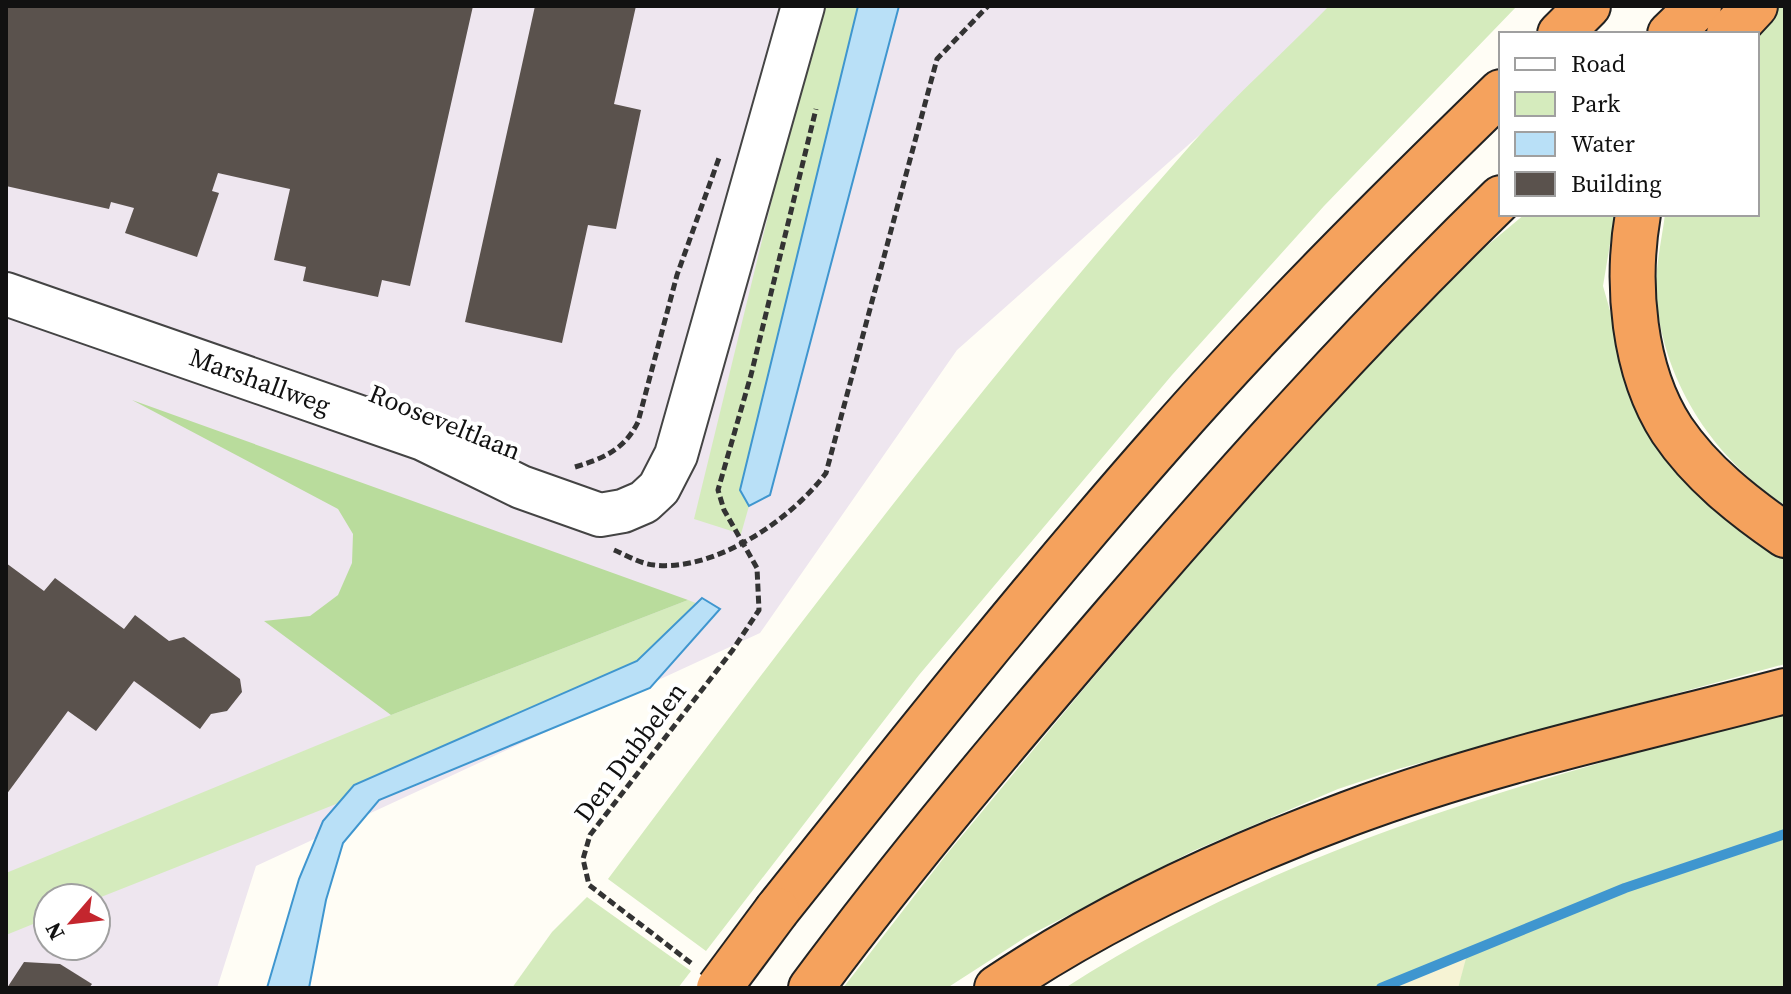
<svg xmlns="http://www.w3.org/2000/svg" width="1791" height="994" font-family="'Source Serif 4',serif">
	<rect width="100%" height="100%" fill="#fffdf5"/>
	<path fill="#eee6ef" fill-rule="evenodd" d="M6,6H1345L957,350L760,633L256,866L217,988H6ZM48,898H96V946H48Z"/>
	<polygon fill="#f6f3d4" points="1469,951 1458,988 1380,988 1408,976"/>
	<g fill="#d5ebbd">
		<polygon points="825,6 858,6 740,490 749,506 741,534 694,519 807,56"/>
		<path d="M1329,6H1517L1324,206L1172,375L919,675L706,951L608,879C792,633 977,387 1181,156C1227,103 1280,56 1329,6Z"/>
		<path d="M1779,6H1785V505C1713,458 1662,381 1656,293C1655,268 1662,239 1665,214H1757V35Z"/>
		<polygon points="1525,214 1615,214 1603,286 1631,385 1732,519 1785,557 1785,664 1398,769 1338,789 1193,851 1026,937 947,988 843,988 946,855 1082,691 1399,319"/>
		<polygon points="688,600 709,608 692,637 379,787 96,899 48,898 48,918 6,935 6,873 391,715"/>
		<path d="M1785,712V988H1458L1468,951L1380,988H1065C1289,843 1531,781 1785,712Z"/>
		<polygon points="587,897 691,971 678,988 512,988 552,932"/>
	</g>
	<polygon fill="#b9dc9c" points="132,400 688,600 391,715 264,621 310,616 338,595 352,563 353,534 338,509"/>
	<g fill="#b9e0f7" stroke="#3f96cf" stroke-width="2">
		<polygon points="858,6 899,6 770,495 749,506 740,490"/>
		<polygon points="702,598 720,609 650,688 379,800 343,843 326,900 309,988 267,988 299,879 323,821 354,785 637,661"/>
	</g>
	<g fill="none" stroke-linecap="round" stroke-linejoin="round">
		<polyline stroke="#3f96cf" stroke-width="10" points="1381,988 1625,888 1785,834"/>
	</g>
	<g fill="#5a524d">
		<polygon points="6,6 473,6 410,286 382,280 378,297 303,281 306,267 274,260 290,189 218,173 212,191 219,193 197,257 125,233 134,208 111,202 109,209 6,186"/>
		<polygon points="535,6 636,6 614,104 641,110 616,229 588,225 562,343 465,322"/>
		<polygon points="6,563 44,591 55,578 124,629 135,615 169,641 184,637 240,679 242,692 227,711 211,714 200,729 134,681 96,731 68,711 6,795"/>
		<polygon points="24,962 60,964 92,984 89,988 7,988"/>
	</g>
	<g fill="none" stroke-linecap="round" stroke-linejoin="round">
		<defs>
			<polyline id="tertiary" points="6,294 423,439 521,487 600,515 623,511 644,502 659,488 676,455 803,6"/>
			<g id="motorway">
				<polyline points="1560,34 1588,6"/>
				<polyline points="1670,34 1699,6"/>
				<polyline points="1729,34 1755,6"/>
				<path d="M1638,214C1626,283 1633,370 1672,430C1701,473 1743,506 1785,535"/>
				<path d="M777,910C904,751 1030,592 1165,439C1271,318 1386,204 1501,92"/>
				<path d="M811,988C906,860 1010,737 1114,616C1238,472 1364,331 1501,198"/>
				<path d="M997,988C1104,916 1227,859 1348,814C1489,761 1640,729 1785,691"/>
			</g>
		</defs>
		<use href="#tertiary" stroke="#444" stroke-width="46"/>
		<use href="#motorway" stroke="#222" stroke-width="48"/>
		<g stroke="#333" stroke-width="5" stroke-dasharray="8 4" stroke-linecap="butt">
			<path d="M575,467C604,458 624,450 638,422L677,275L719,158"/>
			<path d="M614,550C626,555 641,564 654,565C715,572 792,519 826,473L937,59L988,6"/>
			<polyline points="691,963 589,885 583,859 590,835 732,651 759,610 757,568 724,510 718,490 751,375 816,109"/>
		</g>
		<use href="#tertiary" stroke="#fff" stroke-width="42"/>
		<use href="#motorway" stroke="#f5a25d" stroke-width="44"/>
		<defs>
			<polyline id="motorway-bridge" points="719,988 777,910"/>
		</defs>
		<use href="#motorway-bridge" stroke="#222" stroke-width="48" stroke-linecap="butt"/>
		<use href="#motorway-bridge" stroke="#f5a25d" stroke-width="44"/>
	</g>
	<g text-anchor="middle" stroke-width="8" stroke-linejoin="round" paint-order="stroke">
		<g font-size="26" fill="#111" stroke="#fff">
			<text transform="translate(260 381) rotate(20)" y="9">Marshallweg</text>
			<text transform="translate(445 422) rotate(22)" y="9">Rooseveltlaan</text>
			<text transform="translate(630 752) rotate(-53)" y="9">Den Dubbelen</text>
		</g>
	</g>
	<rect width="1791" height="994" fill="none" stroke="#111111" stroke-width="16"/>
	<rect x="1499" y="32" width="260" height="184" fill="#ffffff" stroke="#a0a0a0" stroke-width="2"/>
	<rect x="1515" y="58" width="40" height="12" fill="#ffffff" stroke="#a0a0a0" stroke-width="2"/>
	<text x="1571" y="72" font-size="24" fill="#111111">Road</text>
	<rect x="1515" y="92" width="40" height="24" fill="#d5ebbd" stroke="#a0a0a0" stroke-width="2"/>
	<text x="1571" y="112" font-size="24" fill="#111111">Park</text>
	<rect x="1515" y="132" width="40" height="24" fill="#b9e0f7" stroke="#a0a0a0" stroke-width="2"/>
	<text x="1571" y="152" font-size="24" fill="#111111">Water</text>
	<rect x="1515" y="172" width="40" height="24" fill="#5a524d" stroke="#a0a0a0" stroke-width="2"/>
	<text x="1571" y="192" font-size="24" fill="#111111">Building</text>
	<g transform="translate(72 922) rotate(242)"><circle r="38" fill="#ffffff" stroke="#a0a0a0" stroke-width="2"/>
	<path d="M0-6L14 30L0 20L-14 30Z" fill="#c4262e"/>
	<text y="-12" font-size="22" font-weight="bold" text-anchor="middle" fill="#111111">N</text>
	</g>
</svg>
